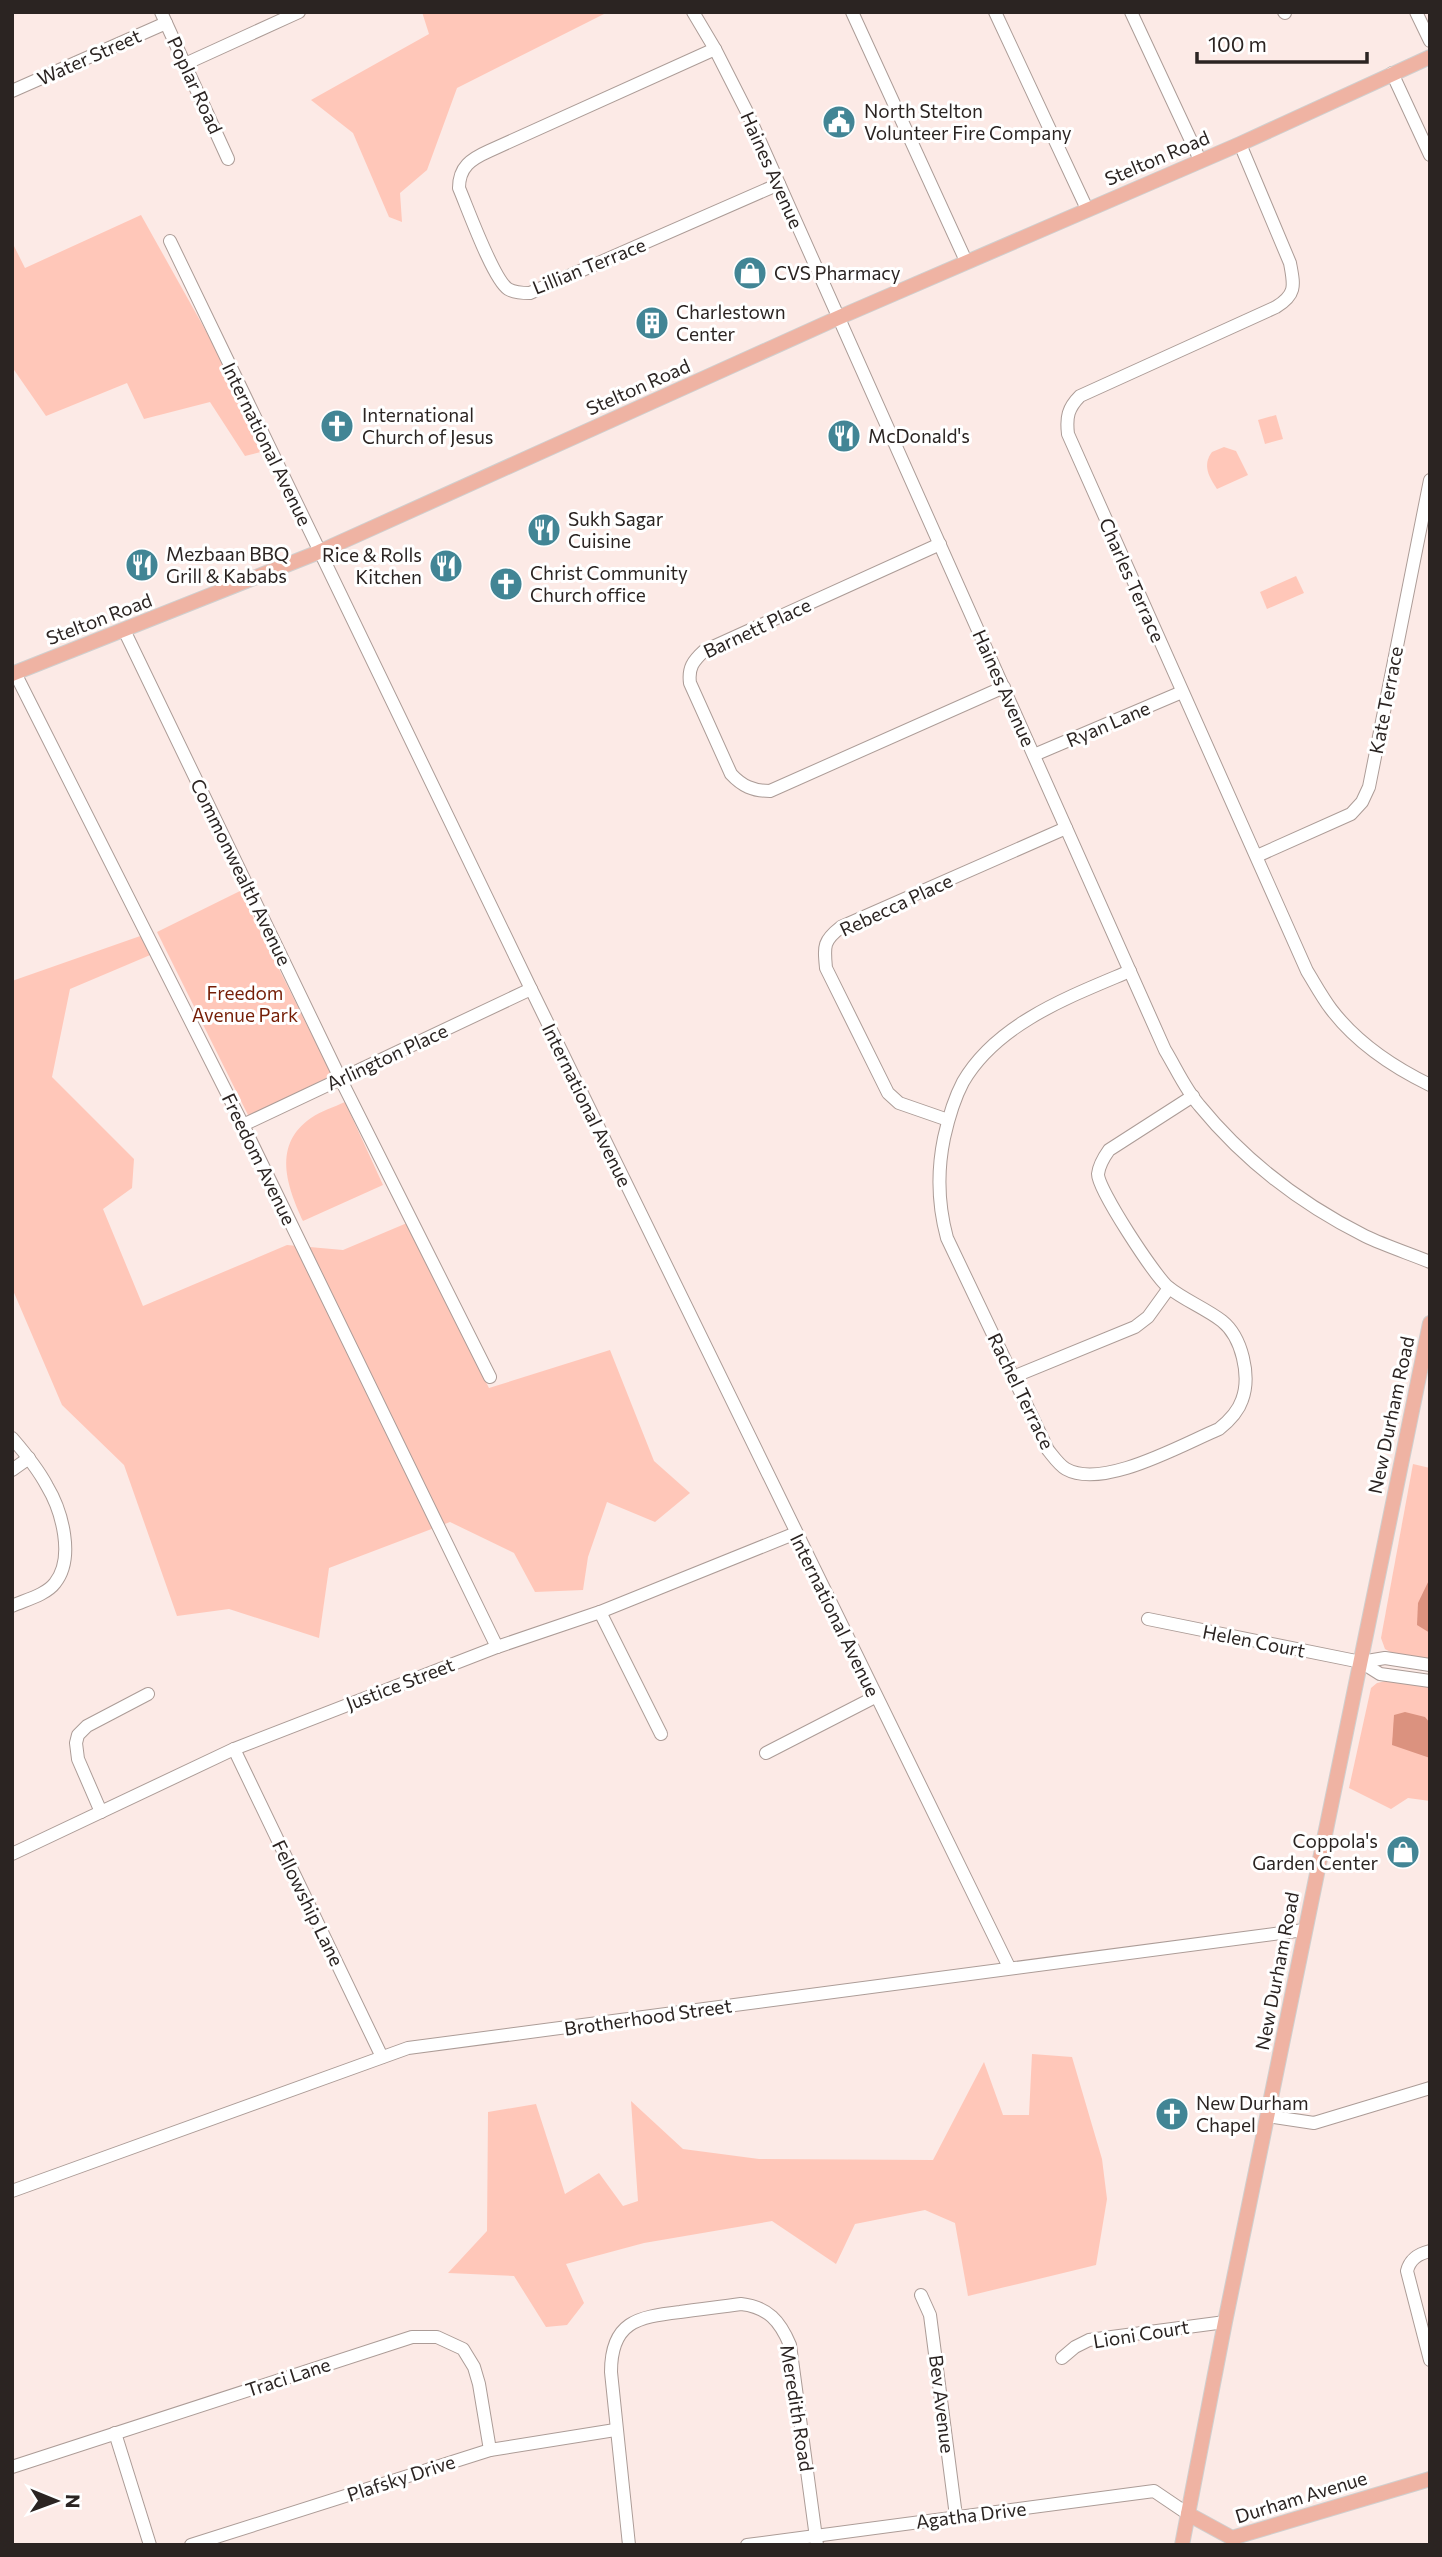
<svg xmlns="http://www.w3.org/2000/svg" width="1442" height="2557" font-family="Commissioner,sans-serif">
	<rect width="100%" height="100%" fill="#fceae6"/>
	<g fill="#ffc7b9">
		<polygon points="422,12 608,12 457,88 427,170 400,193 402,222 389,217 353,133 311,100 429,34"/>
		<polygon points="141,215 272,449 245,456 210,402 144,419 127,383 46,416 12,367 12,242 25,268"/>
		<polygon points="1276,415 1283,439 1265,444 1258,420"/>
		<path d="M1224,447L1236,451L1248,475L1217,489C1209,477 1202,465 1212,452Z"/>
		<polygon points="1296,576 1304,593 1267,609 1260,592"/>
		<polygon points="240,891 332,1075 249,1117 157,932"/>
		<polygon points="146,934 155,953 70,989 52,1077 134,1159 132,1188 103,1209 143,1306 287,1245 343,1250 407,1223 489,1388 610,1350 654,1461 690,1493 655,1522 607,1502 588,1557 583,1590 535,1592 514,1553 450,1522 329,1568 319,1638 229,1609 177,1616 124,1465 62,1405 12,1288 12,981"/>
		<path d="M345,1102L383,1185L303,1221C287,1186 272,1145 311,1118C321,1111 334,1107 345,1102Z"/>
		<polygon points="1413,1464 1430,1468 1430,1659 1394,1654 1385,1649 1381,1638"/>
		<polygon points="1390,1680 1430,1685 1430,1801 1408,1798 1391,1809 1349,1788 1371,1688 1377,1683"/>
		<polygon points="1032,2054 1072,2057 1102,2159 1107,2199 1096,2265 968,2296 955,2223 925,2210 855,2224 836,2264 772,2221 644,2243 566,2264 584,2303 567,2325 546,2327 514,2276 448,2273 487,2231 488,2112 536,2104 565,2194 599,2173 623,2206 638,2201 631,2101 683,2149 759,2159 933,2160 984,2062 1003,2115 1029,2115"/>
	</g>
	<g fill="#db927f">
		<polygon points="1430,1578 1430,1633 1417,1625 1418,1603"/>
		<polygon points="1405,1712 1425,1717 1430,1723 1430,1758 1392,1745 1394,1715"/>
	</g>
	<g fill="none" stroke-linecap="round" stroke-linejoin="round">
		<defs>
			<g id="minor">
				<polyline points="161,12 228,159"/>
				<path d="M693,12L715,49L747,112L1165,1050C1176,1068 1185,1089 1199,1105C1244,1160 1301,1204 1365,1236C1386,1246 1408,1253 1430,1262"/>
				<polyline points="852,12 966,261"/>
				<polyline points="995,12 1087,209"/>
				<polyline points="1131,12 1200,160"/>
				<polyline points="1284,12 1285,13"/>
				<polyline points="1416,12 1430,41"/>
				<path d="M715,49L489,151C471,159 459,167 459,188C468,209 493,279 508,289C515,293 523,293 530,293L779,184"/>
				<polyline points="185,64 299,12"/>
				<polyline points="1392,73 1430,155"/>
				<polyline points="12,91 166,23"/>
				<path d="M1240,144L1290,263C1294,285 1297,294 1276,307L1080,396C1068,408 1066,417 1068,434L1307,971C1315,984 1322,997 1331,1009C1356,1042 1393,1067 1430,1085"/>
				<polyline points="170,241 531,989 1009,1967"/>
				<path d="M940,544L704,651C693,661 688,668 690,683L731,774C742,786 753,791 770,791L1004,687"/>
				<polyline points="124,630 340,1078 490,1377"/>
				<polyline points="15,673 243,1125 497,1647"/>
				<polyline points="1034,755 1182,692"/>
				<polyline points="1257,856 1351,814 1362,802 1369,787 1430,480"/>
				<path d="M1130,971C1071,996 997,1023 963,1082C954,1099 948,1120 944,1138C937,1172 938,1205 947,1238L1048,1450C1053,1456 1059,1465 1066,1469C1103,1490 1183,1444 1219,1429C1229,1421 1238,1412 1242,1400C1251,1376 1242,1337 1222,1321C1205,1308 1184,1300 1168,1287C1155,1276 1098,1190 1098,1174C1099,1165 1104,1157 1109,1150L1193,1096"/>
				<path d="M948,1120L899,1103L888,1093L826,968C824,946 823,941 841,927L1066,828"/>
				<polyline points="243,1125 531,989"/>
				<polyline points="1013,1377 1135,1327 1148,1317 1169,1288"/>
				<path d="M12,1438C25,1453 38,1469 47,1486C62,1511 75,1558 55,1583C46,1595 25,1600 12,1606"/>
				<polyline points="12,1470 29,1458"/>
				<polyline points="600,1612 661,1734"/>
				<polyline points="1148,1619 1361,1662 1385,1658 1430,1665"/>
				<polyline points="1361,1662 1380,1674 1430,1681"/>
				<polyline points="234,1749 382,2057"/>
				<polyline points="766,1753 875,1697"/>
				<polyline points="101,1812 78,1759 76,1743 78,1735 87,1726 148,1694"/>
				<polyline points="12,1854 234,1749 497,1647 600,1612 796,1533"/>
				<polyline points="1267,2116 1314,2123 1430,2088"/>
				<polyline points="12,2191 408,2048 1304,1930"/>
				<path d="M1430,2251C1418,2254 1410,2259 1407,2271L1430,2360"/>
				<polyline points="921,2295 930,2315 956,2516"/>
				<polyline points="1062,2358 1075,2347 1089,2340 1225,2322"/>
				<polyline points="115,2433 150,2545"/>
				<polyline points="12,2467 412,2337 437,2337 463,2349 474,2367 479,2384 490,2450"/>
				<polyline points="191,2545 490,2450 615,2430"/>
				<path d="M629,2545L611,2372C611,2322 637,2317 680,2312C700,2309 721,2307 741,2304C768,2307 780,2321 790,2345L817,2545"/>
				<polyline points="747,2545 1154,2491 1188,2514"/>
			</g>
			<g id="major">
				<polyline points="12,674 319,552 840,317 1240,144 1430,57"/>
				<polyline points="1188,2514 1232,2538 1430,2479"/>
				<polyline points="1182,2545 1225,2322 1430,1323"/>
			</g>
		</defs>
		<use href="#minor" stroke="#ac9c97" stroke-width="14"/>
		<use href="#major" stroke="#d0cfce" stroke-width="16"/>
		<use href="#minor" stroke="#fff" stroke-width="12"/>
		<use href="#major" stroke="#efb3a3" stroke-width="14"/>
	</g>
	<defs>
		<symbol id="civic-disc" viewBox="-11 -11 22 22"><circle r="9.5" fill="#428595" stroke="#fff"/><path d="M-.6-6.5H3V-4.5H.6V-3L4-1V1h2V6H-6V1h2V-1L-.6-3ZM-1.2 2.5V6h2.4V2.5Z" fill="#fff"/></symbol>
		<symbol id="shop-disc" viewBox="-11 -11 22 22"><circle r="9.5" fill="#428595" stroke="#fff"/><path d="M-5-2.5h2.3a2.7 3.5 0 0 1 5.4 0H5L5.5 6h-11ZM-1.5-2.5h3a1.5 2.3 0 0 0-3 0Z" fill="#fff"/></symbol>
		<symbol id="building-disc" viewBox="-11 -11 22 22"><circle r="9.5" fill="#428595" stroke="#fff"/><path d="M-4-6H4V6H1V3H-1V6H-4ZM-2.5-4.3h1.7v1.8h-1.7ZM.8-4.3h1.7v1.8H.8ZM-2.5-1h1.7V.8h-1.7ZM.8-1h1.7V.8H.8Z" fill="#fff"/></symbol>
		<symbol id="church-disc" viewBox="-11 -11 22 22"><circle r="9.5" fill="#428595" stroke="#fff"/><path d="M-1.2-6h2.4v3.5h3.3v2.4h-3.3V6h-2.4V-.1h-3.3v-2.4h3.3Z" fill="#fff"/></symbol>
		<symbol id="restaurant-disc" viewBox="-11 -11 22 22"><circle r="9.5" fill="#428595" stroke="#fff"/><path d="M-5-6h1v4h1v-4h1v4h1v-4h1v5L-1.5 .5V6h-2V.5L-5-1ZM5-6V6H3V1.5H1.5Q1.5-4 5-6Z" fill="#fff"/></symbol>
	</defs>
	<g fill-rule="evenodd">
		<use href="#civic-disc" x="820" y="103" width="38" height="38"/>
		<use href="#shop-disc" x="731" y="254" width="38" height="38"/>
		<use href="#building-disc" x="633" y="304" width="38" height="38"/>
		<use href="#church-disc" x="318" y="407" width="38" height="38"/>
		<use href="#restaurant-disc" x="825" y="417" width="38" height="38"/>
		<use href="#restaurant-disc" x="525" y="511" width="38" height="38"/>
		<use href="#restaurant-disc" x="123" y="546" width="38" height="38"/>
		<use href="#restaurant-disc" x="427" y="547" width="38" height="38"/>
		<use href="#church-disc" x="487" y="565" width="38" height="38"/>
		<use href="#shop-disc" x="1384" y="1833" width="38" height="38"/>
		<use href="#church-disc" x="1153" y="2095" width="38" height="38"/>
	</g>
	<g text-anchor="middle" stroke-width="6" stroke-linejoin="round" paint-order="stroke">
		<g font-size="19" fill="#2b2422" stroke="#fff">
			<text transform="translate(89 57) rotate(-24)" y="7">Water Street</text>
			<text transform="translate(195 85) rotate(65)" y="7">Poplar Road</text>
			<text transform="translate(1157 158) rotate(-23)" y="7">Stelton Road</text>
			<text transform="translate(772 170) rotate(66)" y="7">Haines Avenue</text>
			<text transform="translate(589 266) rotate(-22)" y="7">Lillian Terrace</text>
			<text transform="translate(638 387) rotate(-24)" y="7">Stelton Road</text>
			<text transform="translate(267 444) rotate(64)" y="7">International Avenue</text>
			<text transform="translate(1132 580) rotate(66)" y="7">Charles Terrace</text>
			<text transform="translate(99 619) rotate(-21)" y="7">Stelton Road</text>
			<text transform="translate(757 628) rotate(-25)" y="7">Barnett Place</text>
			<text transform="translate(1004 688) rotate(66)" y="7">Haines Avenue</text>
			<text transform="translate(1386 700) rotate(-79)" y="7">Kate Terrace</text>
			<text transform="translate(1108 724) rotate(-23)" y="7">Ryan Lane</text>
			<text transform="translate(241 872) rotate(64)" y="7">Commonwealth Avenue</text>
			<text transform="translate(896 905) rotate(-25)" y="7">Rebecca Place</text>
			<text transform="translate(387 1057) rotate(-25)" y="7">Arlington Place</text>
			<text transform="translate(587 1105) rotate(64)" y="7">International Avenue</text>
			<text transform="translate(259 1159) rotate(64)" y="7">Freedom Avenue</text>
			<text transform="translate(1021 1391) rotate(64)" y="7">Rachel Terrace</text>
			<text transform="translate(1391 1415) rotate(-78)" y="7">New Durham Road</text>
			<text transform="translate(835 1615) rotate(64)" y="7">International Avenue</text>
			<text transform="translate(1254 1641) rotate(11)" y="7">Helen Court</text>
			<text transform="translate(400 1684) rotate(-21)" y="7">Justice Street</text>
			<text transform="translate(308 1903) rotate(64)" y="7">Fellowship Lane</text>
			<text transform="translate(1277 1971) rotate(-79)" y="7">New Durham Road</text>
			<text transform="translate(648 2017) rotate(-8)" y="7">Brotherhood Street</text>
			<text transform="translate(1141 2334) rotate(-9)" y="7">Lioni Court</text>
			<text transform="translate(288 2377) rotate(-18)" y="7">Traci Lane</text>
			<text transform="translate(942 2404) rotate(83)" y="7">Bev Avenue</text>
			<text transform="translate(797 2408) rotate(81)" y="7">Meredith Road</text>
			<text transform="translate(401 2478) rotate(-18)" y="7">Plafsky Drive</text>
			<text transform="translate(1301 2497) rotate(-17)" y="7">Durham Avenue</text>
			<text transform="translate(971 2515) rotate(-7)" y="7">Agatha Drive</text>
		</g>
		<g font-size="19" fill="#2b2422" stroke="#fff" text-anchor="start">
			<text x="864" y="118">North Stelton<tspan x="864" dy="22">Volunteer Fire Company</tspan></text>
			<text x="774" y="280">CVS Pharmacy</text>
			<text x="676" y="319">Charlestown<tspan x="676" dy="22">Center</tspan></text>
			<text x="362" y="422">International<tspan x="362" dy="22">Church of Jesus</tspan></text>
			<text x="868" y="443">McDonald's</text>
			<text x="568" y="526">Sukh Sagar<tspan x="568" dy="22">Cuisine</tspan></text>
			<text x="166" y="561">Mezbaan BBQ<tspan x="166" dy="22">Grill &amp; Kababs</tspan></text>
			<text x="422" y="562" text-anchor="end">Rice &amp; Rolls<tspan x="422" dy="22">Kitchen</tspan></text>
			<text x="530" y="580">Christ Community<tspan x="530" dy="22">Church office</tspan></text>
			<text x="1378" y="1848" text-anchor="end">Coppola's<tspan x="1378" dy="22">Garden Center</tspan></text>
			<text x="1196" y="2110">New Durham<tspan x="1196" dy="22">Chapel</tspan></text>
		</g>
		<g font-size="19" fill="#751e06" stroke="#fff">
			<text x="245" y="1000">Freedom<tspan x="245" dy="22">Avenue Park</tspan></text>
		</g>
	</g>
	<rect width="1442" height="2557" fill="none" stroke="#2b2422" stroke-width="28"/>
	<g transform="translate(56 2501) rotate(91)" stroke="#ffffff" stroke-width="5" paint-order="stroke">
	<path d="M0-5L12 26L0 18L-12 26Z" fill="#2b2422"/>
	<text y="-10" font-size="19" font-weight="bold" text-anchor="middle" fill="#2b2422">N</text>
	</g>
	<path d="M1197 52v10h170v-10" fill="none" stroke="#2b2422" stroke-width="3.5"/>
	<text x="1208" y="52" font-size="21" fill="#2b2422" stroke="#ffffff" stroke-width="5" paint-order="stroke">100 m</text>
</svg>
